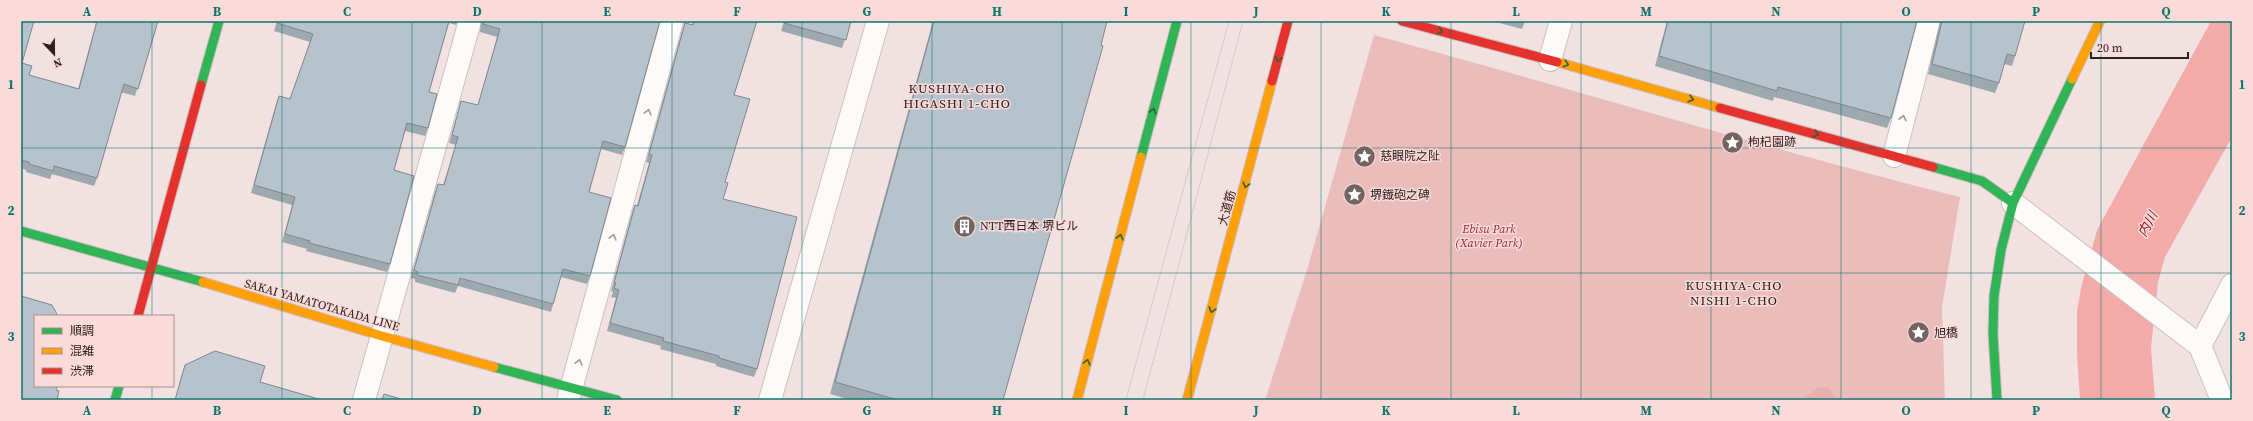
<svg xmlns="http://www.w3.org/2000/svg" width="2253" height="421" font-family="'Source Serif 4','Noto Sans JP',serif">
	<rect width="100%" height="100%" fill="#f2e1e1"/>
	<path fill="#eabcba" d="M1374,35C1570,88 1764,148 1960,197L1942,307L1945,400H1265L1307,270Z"/>
	<polygon fill="#eaafad" points="1818,387 1829,388 1834,395 1834,400 1802,400"/>
	<polygon fill="#f3aba9" points="2211,21 2232,21 2232,137 2165,257 2158,282 2151,348 2155,400 2080,400 2077,355 2077,312 2081,288 2097,230"/>
	<g fill="none" stroke-linecap="round" stroke-linejoin="round">
		<defs>
			<g id="street">
				<polyline points="1550,60 1561,21"/>
				<polyline points="1894,156 1929,21"/>
				<polyline points="2013,203 2200,346 2222,400"/>
				<polyline points="2200,346 2232,285"/>
				<polyline points="364,400 470,21"/>
				<polyline points="568,400 672,21"/>
				<polyline points="770,400 878,21"/>
			</g>
			<g id="fast">
				<polyline points="201,85 219,21"/>
				<polyline points="1141,157 1177,21"/>
				<polyline points="1933,167 1982,181 2013,203"/>
				<polyline points="21,231 203,282"/>
				<polyline points="494,367 617,400"/>
				<polyline points="115,400 119,386"/>
				<polyline points="1997,400 1993,334 1994,296 2001,250 2013,203 2072,79"/>
			</g>
			<g id="slow">
				<polyline points="1557,62 1720,108"/>
				<polyline points="2072,79 2100,21"/>
				<polyline points="203,282 382,336 494,367"/>
				<polyline points="1077,400 1141,157"/>
				<polyline points="1187,400 1272,81"/>
			</g>
			<g id="jam">
				<polyline points="1402,21 1557,62"/>
				<polyline points="1272,81 1288,21"/>
				<polyline points="1720,108 1933,167"/>
				<polyline points="138,316 201,85"/>
			</g>
		</defs>
		<use href="#street" stroke="#cdbfbe" stroke-width="24"/>
		<use href="#fast" stroke="#cdbfbe" stroke-width="11"/>
		<use href="#slow" stroke="#cdbfbe" stroke-width="11"/>
		<use href="#jam" stroke="#cdbfbe" stroke-width="11"/>
		<use href="#street" stroke="#fdfafa" stroke-width="22"/>
		<use href="#fast" stroke="#30b455" stroke-width="9"/>
		<use href="#slow" stroke="#ff9f0a" stroke-width="9"/>
		<use href="#jam" stroke="#e5322d" stroke-width="9"/>
		<g stroke="#d1cccc" stroke-width="1">
			<polyline points="1126,400 1229,21"/>
			<polyline points="1143,400 1243,21"/>
		</g>
	</g>
	<g fill="#9da8af">
		<polygon points="21,21 22,63 29,75 78,89 96,23 89,21 158,21 135,96 121,92 97,178 94,186 52,174 50,179 26,172 26,170 21,168"/>
		<polygon points="277,21 458,21 456,25 449,23 429,92 428,128 425,136 405,131 394,170 390,264 387,272 306,251 307,249 282,242 292,205 251,193 276,104 279,96 290,99 310,42 274,31"/>
		<polygon points="481,21 660,21 625,147 622,155 601,149 589,192 590,276 587,284 561,277 551,312 458,286 455,293 415,282 415,279 411,278 435,192 438,184 443,185 456,145 449,143 461,101 478,105 497,37 480,32"/>
		<polygon points="693,21 757,21 734,95 723,199 757,369 754,377 716,366 716,364 660,349 661,346 607,331 616,298 611,297 613,292 611,291 632,213 635,205 637,205 649,163 646,162 682,31 685,23 692,25"/>
		<polygon points="784,21 851,21 842,48 781,31"/>
		<polygon points="933,21 1107,21 1101,45 1103,46 1002,400 851,400 830,394"/>
		<polygon points="1492,21 1525,21 1522,29"/>
		<polygon points="1667,21 1917,21 1891,118 1887,128 1774,97 1773,101 1655,66"/>
		<polygon points="1940,21 2025,21 2015,56 2012,66 2004,64 1999,83 1995,93 1928,74"/>
		<polygon points="185,365 260,382 322,400 175,400 182,374"/>
	</g>
	<g fill="#b6c3cc" stroke="#7f888f">
		<polygon points="21,21 34,21 22,63 32,66 29,75 79,89 97,21 158,21 138,89 124,84 97,178 54,166 53,171 29,164 29,162 21,160"/>
		<polygon points="277,21 449,21 429,92 437,94 428,128 407,123 394,170 414,176 390,264 309,243 310,241 285,234 295,197 254,185 279,96 290,99 313,34 277,23"/>
		<polygon points="483,21 660,21 625,147 603,141 589,192 611,198 590,276 563,269 553,304 460,278 458,285 417,275 418,272 414,270 438,184 444,185 458,137 452,135 461,101 478,105 500,29 483,24"/>
		<polygon points="694,21 757,21 734,95 750,99 725,182 728,183 723,199 797,217 757,369 719,358 719,356 663,341 664,338 610,323 619,290 614,288 616,283 614,283 635,205 638,206 652,155 649,154 685,23 693,25"/>
		<polygon points="785,21 851,21 846,40 784,23"/>
		<polygon points="934,21 1107,21 1101,45 1103,46 1003,400 898,400 835,382"/>
		<polygon points="1668,21 1917,21 1891,118 1778,87 1777,91 1659,56"/>
		<polygon points="1942,21 2025,21 2015,56 2007,54 1999,83 1932,64"/>
		<polygon points="21,296 52,305 58,316 35,316 35,386 57,386 56,390 59,391 57,400 21,400"/>
		<polygon points="215,351 265,366 260,382 322,400 175,400 185,365"/>
		<polygon points="384,394 404,400 382,400"/>
	</g>
	<defs><path id="oneway-chevron" d="M-2-3.5L2.5 0L-2 3.5" fill="none" stroke-width="1.6" stroke-linecap="round" stroke-linejoin="round"/></defs>
	<g stroke="#2f6337">
		<use href="#oneway-chevron" transform="translate(1440 31) rotate(15)"/>
		<use href="#oneway-chevron" transform="translate(1278 59) rotate(105)"/>
		<use href="#oneway-chevron" transform="translate(1566 64) rotate(16)"/>
		<use href="#oneway-chevron" transform="translate(1691 99) rotate(16)"/>
		<use href="#oneway-chevron" transform="translate(1153 111) rotate(-75)"/>
		<use href="#oneway-chevron" transform="translate(1816 134) rotate(16)"/>
		<use href="#oneway-chevron" transform="translate(1246 185) rotate(105)"/>
		<use href="#oneway-chevron" transform="translate(1120 237) rotate(-75)"/>
		<use href="#oneway-chevron" transform="translate(1212 310) rotate(106)"/>
		<use href="#oneway-chevron" transform="translate(1087 362) rotate(-75)"/>
	</g>
	<g stroke="#a09897">
		<use href="#oneway-chevron" transform="translate(648 112) rotate(-75)"/>
		<use href="#oneway-chevron" transform="translate(1903 118) rotate(-76)"/>
		<use href="#oneway-chevron" transform="translate(613 237) rotate(-75)"/>
		<use href="#oneway-chevron" transform="translate(579 362) rotate(-75)"/>
	</g>
	<path fill="none" stroke="#0f766e" stroke-width="1" stroke-opacity="0.55" d="M152,21V316M282,21V400M412,21V400M542,21V400M672,21V400M802,21V400M932,21V400M1062,21V400M1191,21V400M1321,21V400M1451,21V400M1581,21V400M1711,21V400M1841,21V400M1971,21V400M2101,21V400M21,148H2232M21,273H2232M152,386V400"/>
	<defs>
		<symbol id="sight-disc" viewBox="-11 -11 22 22"><circle r="9.5" fill="#736463" stroke="#fadbd9"/><path d="M0-6L1.8-2.2L6-1.7L2.9 1.2L3.7 5.4L0 3.3L-3.7 5.4L-2.9 1.2L-6-1.7L-1.8-2.2Z" fill="#fff"/></symbol>
		<symbol id="building-disc" viewBox="-11 -11 22 22"><circle r="9.5" fill="#736463" stroke="#fadbd9"/><path d="M-4-6H4V6H1V3H-1V6H-4ZM-2.5-4.3h1.7v1.8h-1.7ZM.8-4.3h1.7v1.8H.8ZM-2.5-1h1.7V.8h-1.7ZM.8-1h1.7V.8H.8Z" fill="#fff"/></symbol>
	</defs>
	<g fill-rule="evenodd">
		<use href="#sight-disc" x="1720" y="130" width="25" height="25"/>
		<use href="#sight-disc" x="1352" y="144" width="25" height="25"/>
		<use href="#sight-disc" x="1342" y="182" width="25" height="25"/>
		<use href="#building-disc" x="952" y="214" width="25" height="25"/>
		<use href="#sight-disc" x="1906" y="320" width="25" height="25"/>
	</g>
	<g text-anchor="middle" stroke-width="3" stroke-linejoin="round" paint-order="stroke">
		<g font-size="12" fill="#2e201f" stroke="#fadbd9" text-anchor="start">
			<text x="1748" y="146">枸杞園跡</text>
			<text x="1380" y="160">慈眼院之阯</text>
			<text x="1370" y="199">堺鐡砲之碑</text>
			<text x="980" y="230">NTT西日本 堺ビル</text>
			<text x="1934" y="337">旭橋</text>
		</g>
		<g font-size="12" fill="#2e201f" stroke="#fadbd9">
			<text transform="translate(1227 208) rotate(-75)" y="4">大道筋</text>
			<text transform="translate(322 305) rotate(16)" y="4">SAKAI YAMATOTAKADA LINE</text>
		</g>
		<g font-size="12" font-style="italic" fill="#97282e" stroke="#fadbd9">
			<text x="1489" y="233">Ebisu Park<tspan x="1489" dy="14">(Xavier Park)</tspan></text>
		</g>
		<g font-size="13" letter-spacing="1" fill="#2e201f" stroke="#fadbd9">
			<text x="957" y="93">KUSHIYA-CHO<tspan x="957" dy="15">HIGASHI 1-CHO</tspan></text>
			<text x="1734" y="290">KUSHIYA-CHO<tspan x="1734" dy="15">NISHI 1-CHO</tspan></text>
		</g>
		<g font-size="13" font-style="italic" fill="#881822" stroke="#fadbd9">
			<text transform="translate(2147 224) rotate(-62)" y="5">内川</text>
		</g>
	</g>
	<rect width="2253" height="421" fill="none" stroke="#fadbd9" stroke-width="44"/>
	<rect x="34" y="315" width="140" height="72" fill="#fadbd9" stroke="#a8908f"/>
	<rect x="42" y="328" width="20" height="6" fill="#30b455" stroke="#a8908f"/>
	<text x="70" y="335" font-size="12" fill="#2e201f">順調</text>
	<rect x="42" y="348" width="20" height="6" fill="#ff9f0a" stroke="#a8908f"/>
	<text x="70" y="355" font-size="12" fill="#2e201f">混雑</text>
	<rect x="42" y="368" width="20" height="6" fill="#e5322d" stroke="#a8908f"/>
	<text x="70" y="375" font-size="12" fill="#2e201f">渋滞</text>
	<g transform="translate(54 54) rotate(158)" stroke="#fadbd9" stroke-width="3" paint-order="stroke">
	<path d="M0-3L7 15L0 10L-7 15Z" fill="#2e201f"/>
	<text y="-6" font-size="11" font-weight="bold" text-anchor="middle" fill="#2e201f">N</text>
	</g>
	<path d="M2091 52v6h97v-6" fill="none" stroke="#2e201f" stroke-width="2"/>
	<text x="2097" y="52" font-size="12" fill="#2e201f" stroke="#fadbd9" stroke-width="3" paint-order="stroke">20 m</text>
	<rect x="22" y="22" width="2209" height="377" fill="none" stroke="#0f766e" stroke-width="1.5"/>
	<g font-size="13" text-anchor="middle" font-weight="bold" fill="#0f766e">
		<text x="87" y="16">A</text>
		<text x="217" y="16">B</text>
		<text x="347" y="16">C</text>
		<text x="477" y="16">D</text>
		<text x="607" y="16">E</text>
		<text x="737" y="16">F</text>
		<text x="867" y="16">G</text>
		<text x="997" y="16">H</text>
		<text x="1126" y="16">I</text>
		<text x="1256" y="16">J</text>
		<text x="1386" y="16">K</text>
		<text x="1516" y="16">L</text>
		<text x="1646" y="16">M</text>
		<text x="1776" y="16">N</text>
		<text x="1906" y="16">O</text>
		<text x="2036" y="16">P</text>
		<text x="2166" y="16">Q</text>
		<text x="11" y="89">1</text>
		<text x="2242" y="89">1</text>
		<text x="11" y="215">2</text>
		<text x="2242" y="215">2</text>
		<text x="11" y="341">3</text>
		<text x="2242" y="341">3</text>
		<text x="87" y="415">A</text>
		<text x="217" y="415">B</text>
		<text x="347" y="415">C</text>
		<text x="477" y="415">D</text>
		<text x="607" y="415">E</text>
		<text x="737" y="415">F</text>
		<text x="867" y="415">G</text>
		<text x="997" y="415">H</text>
		<text x="1126" y="415">I</text>
		<text x="1256" y="415">J</text>
		<text x="1386" y="415">K</text>
		<text x="1516" y="415">L</text>
		<text x="1646" y="415">M</text>
		<text x="1776" y="415">N</text>
		<text x="1906" y="415">O</text>
		<text x="2036" y="415">P</text>
		<text x="2166" y="415">Q</text>
	</g>
</svg>
